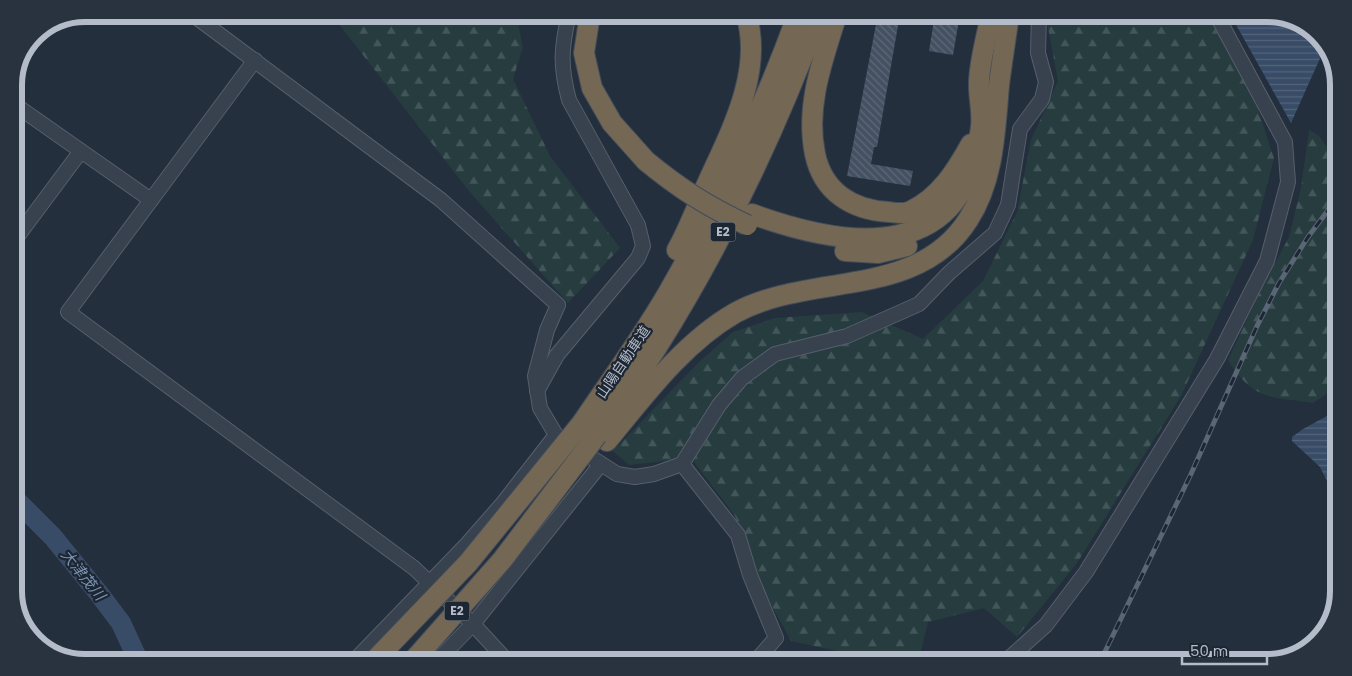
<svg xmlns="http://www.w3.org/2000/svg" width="1352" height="676" font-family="Poppins,'Noto Sans JP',sans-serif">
	<defs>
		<pattern id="forest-firs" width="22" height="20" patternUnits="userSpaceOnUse" patternTransform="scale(1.25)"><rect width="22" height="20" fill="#263c3f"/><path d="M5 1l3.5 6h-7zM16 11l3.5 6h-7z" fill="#435659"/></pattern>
		<pattern id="water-rules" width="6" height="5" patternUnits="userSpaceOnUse" patternTransform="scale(1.25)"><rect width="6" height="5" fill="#394c67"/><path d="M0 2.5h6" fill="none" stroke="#53647b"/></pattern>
		<pattern id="building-back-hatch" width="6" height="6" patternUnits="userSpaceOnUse" patternTransform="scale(1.25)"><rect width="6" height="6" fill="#455162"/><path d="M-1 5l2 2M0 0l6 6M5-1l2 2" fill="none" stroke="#5d6877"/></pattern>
	</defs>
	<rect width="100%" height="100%" fill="#242f3e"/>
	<g fill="url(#forest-firs)">
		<polygon points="331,14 516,14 523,47 513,79 550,156 620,248 568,303 469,191"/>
		<polygon points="1049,14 1206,14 1251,89 1274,158 1253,240 1181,396 1077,563 1017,637 984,608 928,622 919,658 851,654 791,641 757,578 735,516 691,458 629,465 613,451 699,362 733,332 775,318 862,312 923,339 983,281 1017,212 1031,140 1058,81 1047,22"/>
		<path d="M1309,130L1319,136L1338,162V379L1334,389L1313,403C1269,396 1254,401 1228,360L1262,288L1289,237L1301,188Z"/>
	</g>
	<g fill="url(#water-rules)">
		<polygon points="1230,14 1266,14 1298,21 1326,45 1291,123"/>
		<polygon points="1338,410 1338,503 1320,467 1292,441 1292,437 1303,429"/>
	</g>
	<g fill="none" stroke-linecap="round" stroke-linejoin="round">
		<polyline stroke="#394c67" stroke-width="20" points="14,498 53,537 100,595 121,623 139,662"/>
	</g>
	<g fill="url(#building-back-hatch)">
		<polygon points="878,14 900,14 877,147 874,147 871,164 913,171 910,186 847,176"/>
		<polygon points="935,14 960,14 953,55 929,51"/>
	</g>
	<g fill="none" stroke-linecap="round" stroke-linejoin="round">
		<defs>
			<g id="minor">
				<polyline points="192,14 441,200 558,305 547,330 535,376 540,408 556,435 617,474 635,477 654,474 682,464 719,405 742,378 775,354 847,336 919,304 949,273 995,233 1008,205 1020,129 1042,99 1046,82 1038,53 1039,14"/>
				<polyline points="255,60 68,312 414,568 473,624 508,662"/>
				<polyline points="14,104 81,151"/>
				<polyline points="14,241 81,151 151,200"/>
				<path d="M537,391L557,355L638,258L643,246L638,225L569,100C560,66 561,48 569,14"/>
				<polyline points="682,464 738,535 750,575 776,638 755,662"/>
				<polyline points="353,662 467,544 503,503 556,435"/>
				<polyline points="436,662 473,624 601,464"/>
				<polyline points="1005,662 1046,625 1086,572 1217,359 1267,261 1288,182 1285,142 1216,14"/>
			</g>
			<g id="highway">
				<polyline points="590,14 584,53 592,88 612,123 646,161"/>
				<path d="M837,14C823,59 805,106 815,154C823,192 852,210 889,212C895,213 905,214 911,211C940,197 956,171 971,144"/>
				<path d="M752,214C851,250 965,264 981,127C983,112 978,96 979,81C980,59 987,36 991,14"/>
				<path d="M677,250C689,229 697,206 707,184C730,133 764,72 746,14"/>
				<polyline points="845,251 878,253 907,246"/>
				<path d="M582,423C611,380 642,338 668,293C719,204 763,110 798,14"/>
				<path d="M597,435C617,405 638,377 657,347C723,242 776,130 819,14"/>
				<path d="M607,441C644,396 683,343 735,313C809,272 917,300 968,220C994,180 995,131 999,85C1002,61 1006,37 1009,14"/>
			</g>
		</defs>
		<use href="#minor" stroke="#565f6c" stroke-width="16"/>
		<use href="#highway" stroke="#434c59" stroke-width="22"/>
		<use href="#minor" stroke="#38414e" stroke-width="14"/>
		<use href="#highway" stroke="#746855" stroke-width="20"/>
		<defs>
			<polyline id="rail" points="1100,662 1191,474 1257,326 1279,283 1308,237 1338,197"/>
		</defs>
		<use href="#rail" stroke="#5a6575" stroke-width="5"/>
		<use href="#rail" stroke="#1d2633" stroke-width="3" stroke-dasharray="9" stroke-linecap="butt"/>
		<defs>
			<g id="highway-bridge">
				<path d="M646,161C680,189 707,206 747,225"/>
				<polyline points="373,662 468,563 582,423"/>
				<polyline points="412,662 503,559 597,435"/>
			</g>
		</defs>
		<use href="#highway-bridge" stroke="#434c59" stroke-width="22" stroke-linecap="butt"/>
		<use href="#highway-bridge" stroke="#746855" stroke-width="20"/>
	</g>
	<g text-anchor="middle" stroke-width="4.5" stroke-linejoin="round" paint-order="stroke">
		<g fill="#1d2633" stroke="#878f9c" stroke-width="1">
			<rect x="710.5" y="222.5" width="25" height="19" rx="4"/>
			<rect x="444.5" y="601.5" width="25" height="19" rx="4"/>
		</g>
		<g font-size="12" font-weight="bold" fill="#b4bcc9">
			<text x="723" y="236">E2</text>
			<text x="457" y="615">E2</text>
		</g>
		<g font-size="14" fill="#b4bcc9" stroke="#1d2633">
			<text transform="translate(623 362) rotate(-56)" y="5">山陽自動車道</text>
		</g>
		<g font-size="15" font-style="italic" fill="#7c92b1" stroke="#1d2633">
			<text transform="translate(83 575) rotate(51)" y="5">大津茂川</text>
		</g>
	</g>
	<path d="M0 0H1352V676H0ZM85 22H1267A63 63 0 0 1 1330 85V591A63 63 0 0 1 1267 654H85A63 63 0 0 1 22 591V85A63 63 0 0 1 85 22Z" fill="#29323f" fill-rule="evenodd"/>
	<path fill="none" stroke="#b4bcc9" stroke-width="6" d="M85 22H1267A63 63 0 0 1 1330 85V591A63 63 0 0 1 1267 654H85A63 63 0 0 1 22 591V85A63 63 0 0 1 85 22Z"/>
	<path d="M1182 656v8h85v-8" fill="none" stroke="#b4bcc9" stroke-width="2.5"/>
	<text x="1190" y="656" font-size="15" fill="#b4bcc9" stroke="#1d2633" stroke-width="4" paint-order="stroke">50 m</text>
</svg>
